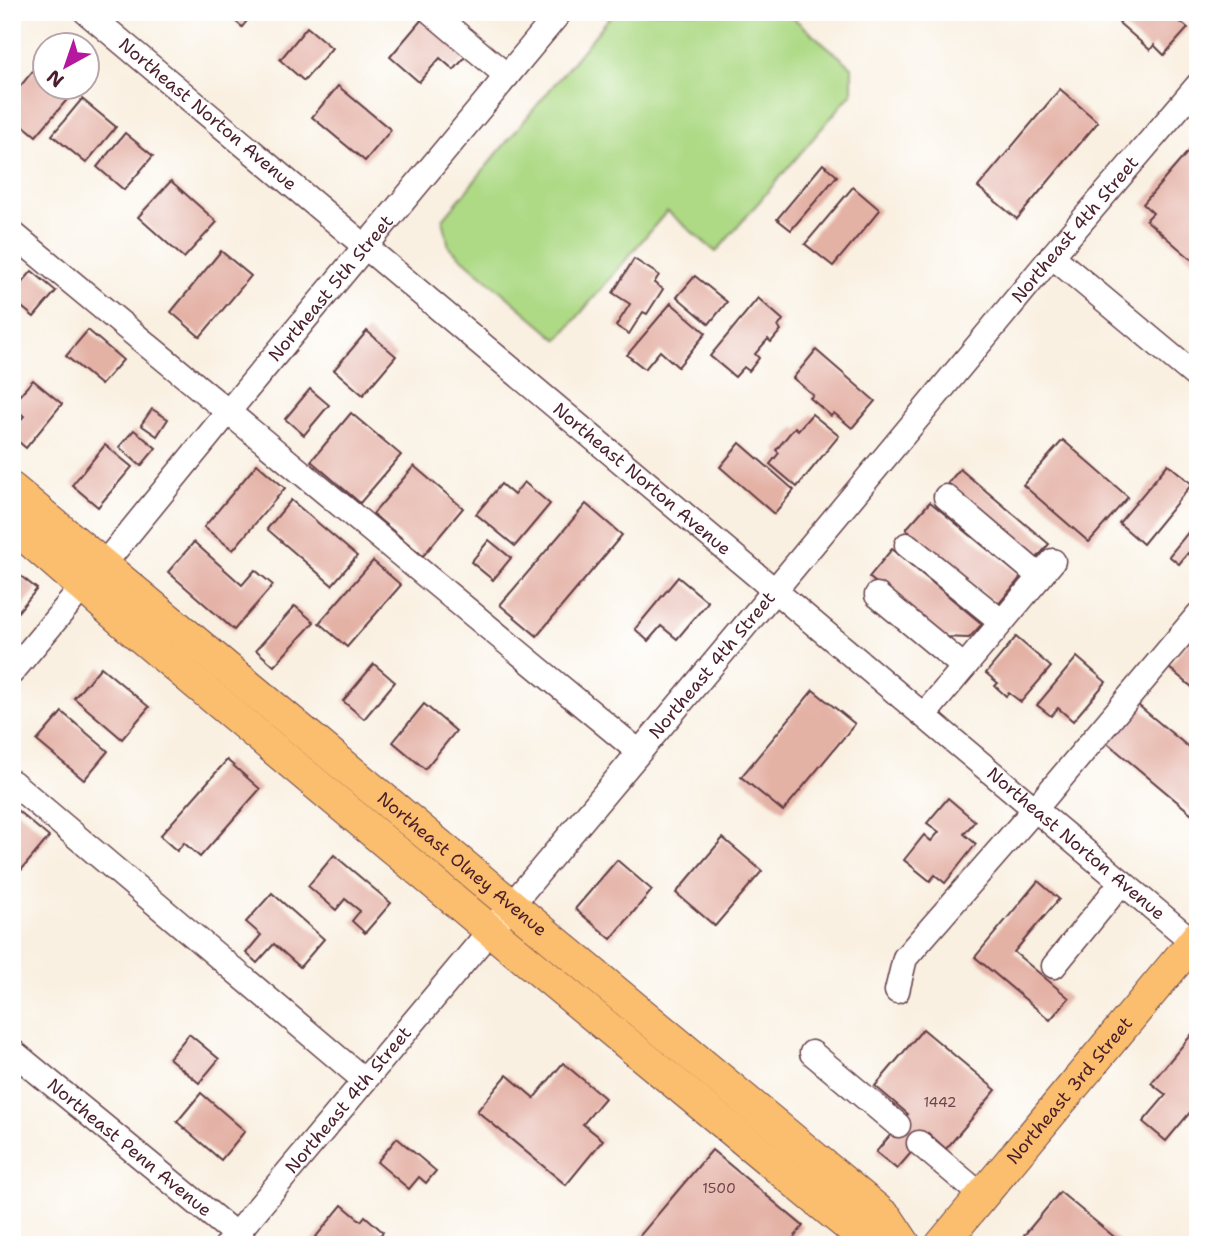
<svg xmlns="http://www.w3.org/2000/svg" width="1210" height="1257" font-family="'Shantell Sans',sans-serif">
	<rect width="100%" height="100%" fill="#fff"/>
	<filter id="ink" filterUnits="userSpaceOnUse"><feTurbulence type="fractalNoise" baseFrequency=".0143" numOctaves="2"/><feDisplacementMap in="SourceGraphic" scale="14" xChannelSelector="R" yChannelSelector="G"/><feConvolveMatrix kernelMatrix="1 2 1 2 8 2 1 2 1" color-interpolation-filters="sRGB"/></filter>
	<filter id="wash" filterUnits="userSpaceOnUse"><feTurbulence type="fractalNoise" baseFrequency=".00686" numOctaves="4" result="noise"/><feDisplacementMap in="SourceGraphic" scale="28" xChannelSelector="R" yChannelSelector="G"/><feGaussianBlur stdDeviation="1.57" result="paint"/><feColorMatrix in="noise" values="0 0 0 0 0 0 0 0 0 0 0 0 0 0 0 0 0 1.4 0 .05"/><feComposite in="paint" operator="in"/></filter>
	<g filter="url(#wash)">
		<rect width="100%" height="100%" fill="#f9f0e1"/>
		<polygon fill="#aeda86" stroke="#7c7c58" stroke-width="2" points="614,12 786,12 852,67 852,93 716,252 667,211 558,340 449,247 443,219"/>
		<g id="blocks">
			<g fill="#e4b1a5">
				<polygon points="225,12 254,12 242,27"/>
				<polygon points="1129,12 1181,12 1176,18 1188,28 1164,55 1154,45 1150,50 1119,23"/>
				<polygon points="423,18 467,55 454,70 440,58 419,82 390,57"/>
				<polygon points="307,27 332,48 304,81 280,60"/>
				<polygon points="37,66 46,73 46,88 63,88 71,95 36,136 12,116 12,96"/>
				<polygon points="338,86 391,130 365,161 312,117"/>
				<polygon points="1060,89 1098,122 1017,219 978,187"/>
				<polygon points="82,99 116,127 86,163 52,135"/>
				<polygon points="125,133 153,156 124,190 97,167"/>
				<polygon points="1198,140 1198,265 1146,220 1153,213 1143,204"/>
				<polygon points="823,164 837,176 791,230 777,219"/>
				<polygon points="171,181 217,222 184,258 138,217"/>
				<polygon points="853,187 880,210 833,266 805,244"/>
				<polygon points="221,251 251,276 200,337 171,312"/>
				<polygon points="634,259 659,275 654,283 663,289 647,314 643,312 629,334 616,326 630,304 613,293"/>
				<polygon points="32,271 56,291 34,317 12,299 12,294"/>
				<polygon points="695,276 727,302 709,324 677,297"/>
				<polygon points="758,298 783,320 778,327 781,330 771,342 768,339 755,354 759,358 749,371 744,367 735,377 710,356"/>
				<polygon points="671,303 706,333 678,367 660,351 645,369 627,355"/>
				<polygon points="88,330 123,360 101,385 66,356"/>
				<polygon points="367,331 396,356 363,395 334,370"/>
				<polygon points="816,350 875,401 852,428 834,413 831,416 810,398 813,395 793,378"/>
				<polygon points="33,380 62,404 26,448 12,436 12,430 24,416 12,406 12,404"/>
				<polygon points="310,389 329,405 304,435 285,419"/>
				<polygon points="152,409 168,419 157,436 141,425"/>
				<polygon points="351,413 401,455 360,503 311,461"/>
				<polygon points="812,414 839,436 797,487 770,464 779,453 776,450 795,427 798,430"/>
				<polygon points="134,430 156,448 141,466 119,447"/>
				<polygon points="1063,440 1128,497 1089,542 1023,485"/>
				<polygon points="740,443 794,490 774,514 720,467"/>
				<polygon points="105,445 132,467 98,507 72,485"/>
				<polygon points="257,464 285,488 233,550 204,527"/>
				<polygon points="1168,464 1192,484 1143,544 1119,523"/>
				<polygon points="414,466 463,508 423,556 373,514"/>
				<polygon points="960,469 1049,544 1037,558 948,483"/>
				<polygon points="524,482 550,504 515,546 476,514 501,484 514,495"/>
				<polygon points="291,500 357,556 332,585 267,529"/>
				<polygon points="930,502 1021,577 998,605 906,529"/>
				<polygon points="586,504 622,535 537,636 500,605"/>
				<polygon points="1198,520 1198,561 1188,553 1179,564 1169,556"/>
				<polygon points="489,540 511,558 493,580 471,562"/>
				<polygon points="194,542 242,585 255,570 273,585 234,630 168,572"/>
				<polygon points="892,549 982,624 969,638 941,637 869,577"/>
				<polygon points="373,561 401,585 347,647 319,623"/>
				<polygon points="12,569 37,589 12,619"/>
				<polygon points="678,577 708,602 677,639 661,626 648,641 635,629"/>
				<polygon points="295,606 314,622 274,666 256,650"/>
				<polygon points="1195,634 1198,636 1198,692 1168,667"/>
				<polygon points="1016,637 1051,667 1021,702 1009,693 1006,696 995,686 998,683 986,673"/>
				<polygon points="1077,657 1106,682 1073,721 1058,708 1051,716 1037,705"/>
				<polygon points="374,664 395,682 364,719 343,701"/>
				<polygon points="101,667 149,707 122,739 74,698"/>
				<polygon points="813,690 855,724 783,811 741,777"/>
				<polygon points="424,704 456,731 425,769 393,742"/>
				<polygon points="1138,705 1198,755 1198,819 1106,742"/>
				<polygon points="62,712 108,751 84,780 37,741"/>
				<polygon points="227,760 260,789 200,857 184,843 177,851 160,836"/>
				<polygon points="948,798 975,821 964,834 976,844 945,883 935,875 930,881 904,860 924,835 931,841 939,832 927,823"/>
				<polygon points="12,806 49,837 12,881"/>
				<polygon points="723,838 762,871 715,926 676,893"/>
				<polygon points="334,855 391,903 365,933 352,921 360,911 345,899 336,910 308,886"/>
				<polygon points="617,860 652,890 611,939 575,909"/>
				<polygon points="1038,881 1059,899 1014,952 1069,998 1050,1020 975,957"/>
				<polygon points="272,893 324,939 300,967 274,944 257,963 246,953 261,935 246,922"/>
				<polygon points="1198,1027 1198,1103 1166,1141 1143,1122 1166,1095 1151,1083"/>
				<polygon points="923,1029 996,1090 946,1149 928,1133 897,1169 876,1152 908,1114 875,1086"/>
				<polygon points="189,1034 219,1059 199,1083 169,1058"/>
				<polygon points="563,1063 605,1098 583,1124 603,1140 566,1185 477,1111 507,1075 534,1098"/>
				<polygon points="201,1093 245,1131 221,1160 177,1122"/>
				<polygon points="397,1138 436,1171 426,1183 419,1177 409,1189 377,1162"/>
				<polygon points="712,1150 803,1226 788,1245 632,1245"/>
				<polygon points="1060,1192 1124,1245 1016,1245"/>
				<polygon points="342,1205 361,1221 365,1216 383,1232 372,1245 309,1245"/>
			</g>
		</g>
	</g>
	<g filter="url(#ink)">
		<use href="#blocks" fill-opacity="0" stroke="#643e46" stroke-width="2"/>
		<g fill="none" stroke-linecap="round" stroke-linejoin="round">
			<defs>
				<g id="minor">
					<path id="s1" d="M86,12L1198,946"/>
					<polyline points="431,12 507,76"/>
					<polyline points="12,233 639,752"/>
					<polyline points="1052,256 1198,378"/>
					<polyline points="946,497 1040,577"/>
					<polyline points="907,545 1002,622"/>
					<path id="s2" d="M104,564L228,412L560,12"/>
					<polyline points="877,595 964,667"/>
					<polyline points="12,672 82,588"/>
					<polyline points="924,715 1053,561"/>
					<polyline points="12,782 364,1080"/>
					<polyline points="1054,966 1122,882"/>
					<polyline points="897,991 905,958 1035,809 1198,615"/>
					<path id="s3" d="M12,1051L247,1244"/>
					<polyline points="812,1053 898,1125"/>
					<polyline points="919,1143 982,1196"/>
					<path id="s4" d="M227,1245L775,590L1052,256L1198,85"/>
				</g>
				<g id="major">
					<path id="s5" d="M12,489L887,1218L905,1245"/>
					<polyline points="12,525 136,633 490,930 836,1216 867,1241 875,1245"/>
					<path id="s6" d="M941,1245L1198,936"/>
				</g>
			</defs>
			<use href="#minor" stroke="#643e46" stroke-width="27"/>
			<use href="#major" stroke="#643e46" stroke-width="34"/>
			<use href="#minor" stroke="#fff" stroke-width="24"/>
			<use href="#major" stroke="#fbbe6e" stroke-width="32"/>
		</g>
	</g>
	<g text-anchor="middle" stroke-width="7" stroke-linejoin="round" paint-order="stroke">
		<g font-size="14" fill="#70444a">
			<text x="940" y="1107">1442</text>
			<text x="719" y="1193">1500</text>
		</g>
		<g font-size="18" fill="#4a1f2b" stroke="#fff">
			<text dy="6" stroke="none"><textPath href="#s1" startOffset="159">Northeast Norton Avenue</textPath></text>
			<text dy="6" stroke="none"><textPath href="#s4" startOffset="1323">Northeast 4th Street</textPath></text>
			<text dy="6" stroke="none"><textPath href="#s2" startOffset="357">Northeast 5th Street</textPath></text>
			<text dy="6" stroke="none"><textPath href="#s1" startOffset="726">Northeast Norton Avenue</textPath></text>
			<text dy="6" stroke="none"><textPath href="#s4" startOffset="756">Northeast 4th Street</textPath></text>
			<text dy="6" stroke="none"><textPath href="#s1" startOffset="1293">Northeast Norton Avenue</textPath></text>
			<text dy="6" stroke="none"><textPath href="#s5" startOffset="586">Northeast Olney Avenue</textPath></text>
			<text dy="6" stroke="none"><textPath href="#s6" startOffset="201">Northeast 3rd Street</textPath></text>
			<text dy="6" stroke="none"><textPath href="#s4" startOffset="189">Northeast 4th Street</textPath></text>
			<text dy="6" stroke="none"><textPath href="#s3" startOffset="152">Northeast Penn Avenue</textPath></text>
		</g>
	</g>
	<rect width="1210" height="1257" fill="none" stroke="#fff" stroke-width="42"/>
	<g transform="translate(66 66) rotate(220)"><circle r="33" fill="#ffffff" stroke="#b7a5aa" stroke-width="2"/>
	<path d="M0-5L12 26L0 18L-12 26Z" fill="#b5179e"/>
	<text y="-10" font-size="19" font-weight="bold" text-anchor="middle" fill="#4a1f2b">N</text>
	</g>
</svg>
